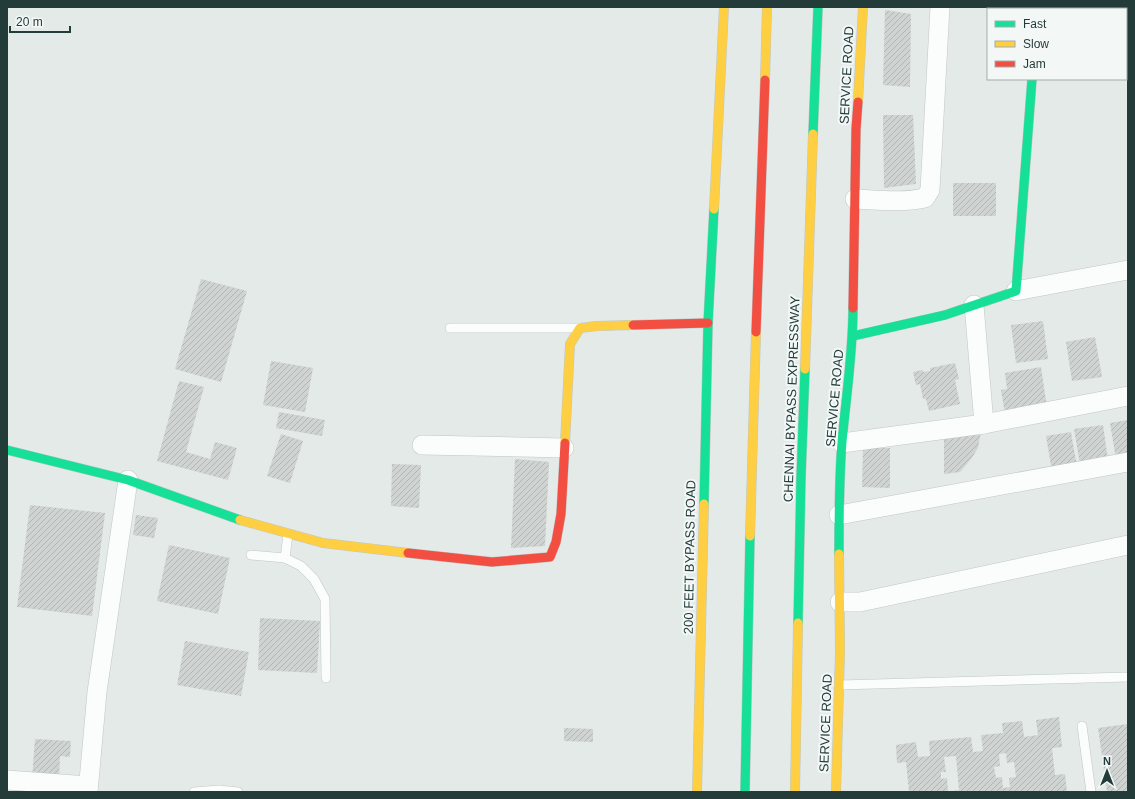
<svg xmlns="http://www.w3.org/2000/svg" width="1135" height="799" font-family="Helvetica,sans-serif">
	<defs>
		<pattern id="building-hatch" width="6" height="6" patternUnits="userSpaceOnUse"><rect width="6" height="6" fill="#cfd3d2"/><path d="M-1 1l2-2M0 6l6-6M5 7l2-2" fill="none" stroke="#b1b6b5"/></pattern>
	</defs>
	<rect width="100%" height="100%" fill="#e4eae8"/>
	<g fill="url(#building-hatch)" fill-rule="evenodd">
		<polygon points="885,10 911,14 910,87 883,85"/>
		<polygon points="883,115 913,115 916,184 884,188"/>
		<rect x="953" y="183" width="43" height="33"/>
		<polygon points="201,279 247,291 221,382 175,369"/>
		<polygon points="1043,321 1048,359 1016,363 1011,325"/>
		<polygon points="1095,337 1102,377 1072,381 1066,342"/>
		<polygon points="271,361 313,368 305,412 263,405"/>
		<polygon points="955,363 959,379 955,380 960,404 929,411 926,399 923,399 920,384 916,385 913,372 923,370 923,372 930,371 930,368"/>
		<polygon points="1041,367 1047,408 1005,414 1001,390 1007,389 1005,373"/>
		<polygon points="179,381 204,387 186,452 210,459 215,442 237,448 228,480 157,461"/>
		<polygon points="279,412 325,420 322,436 276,428"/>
		<polygon points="1128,420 1128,457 1116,459 1110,423"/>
		<polygon points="1103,425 1108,460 1080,465 1074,429"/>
		<polygon points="981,431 978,448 971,459 960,472 944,474 944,432"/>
		<polygon points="1071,432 1077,467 1052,471 1046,436"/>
		<polygon points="281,434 303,441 290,483 267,476"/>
		<polygon points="863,448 890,448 890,488 862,487"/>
		<polygon points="515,459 549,462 545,546 511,548"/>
		<polygon points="392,464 421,465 419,508 391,506"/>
		<polygon points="30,505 105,513 92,616 17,607"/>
		<polygon points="136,515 158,518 154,538 133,535"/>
		<polygon points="169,545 230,558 218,614 157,601"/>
		<polygon points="260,618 320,621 317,673 258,670"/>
		<polygon points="185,641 249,652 241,696 177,685"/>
		<path d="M1059,717L1062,747L1052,748L1055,775L1065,774L1067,792H989L988,791L976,792H953V791L959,790L956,756L944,757L946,772H941V779L947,778L948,792H909L906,762L897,763L896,745L916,742L918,757L930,756L929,741L971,737L973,752L983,751L981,735L1003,733L1002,723L1022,721L1024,737L1038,735L1036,720ZM1006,753L1007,763L1014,762L1016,777L1009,778L1010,787L1003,788L1002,777L996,778L994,767L1000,766L999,754Z"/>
		<polygon points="1128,724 1128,792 1107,792 1098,728"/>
		<polygon points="564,728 593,729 593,742 564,741"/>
		<polygon points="35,739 71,741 70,757 60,756 59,780 32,779"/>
	</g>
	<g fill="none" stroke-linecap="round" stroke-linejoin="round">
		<defs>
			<g id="lane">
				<polyline points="450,328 579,328"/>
				<polyline points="251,555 285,558 301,566 314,579 325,599 326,678"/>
				<polyline points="285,558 288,534"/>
				<polyline points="839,685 1128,677"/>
				<polyline points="1082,726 1091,792"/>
				<polyline points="194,792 219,790 238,792"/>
			</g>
			<g id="street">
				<path d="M855,199C878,200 902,203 925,198L930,190L940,7"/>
				<polyline points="1016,291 1128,270"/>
				<polyline points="974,305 984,424"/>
				<polyline points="842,443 984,424 1128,396"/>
				<polyline points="422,445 564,448"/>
				<polyline points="839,515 1128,462"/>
				<polyline points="840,602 860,602 1128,545"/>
				<polyline points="7,780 88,786"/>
				<polyline points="88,792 97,692 128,480"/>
			</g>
			<g id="fast">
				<polyline points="813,134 818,7"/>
				<polyline points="853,336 945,315 1016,291 1032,79"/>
				<polyline points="7,450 128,480 240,520"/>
				<polyline points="704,504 708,323 714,209"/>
				<path d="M839,554C839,517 839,479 842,442C846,397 853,353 853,308"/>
				<polyline points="798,623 801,477 805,369"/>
				<polyline points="745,792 750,536"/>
			</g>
			<g id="slow">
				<polyline points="1037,9 1038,7"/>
				<polyline points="765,80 767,7"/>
				<polyline points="858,102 863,7"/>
				<polyline points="714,209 724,7"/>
				<polyline points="805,369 813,134"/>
				<polyline points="565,443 570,344 580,328 597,326 633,325"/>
				<polyline points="240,520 323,543 408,553"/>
				<polyline points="750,536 756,332"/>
				<polyline points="697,792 704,504"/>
				<polyline points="795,792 798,623"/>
				<polyline points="836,792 840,652 839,554"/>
			</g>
			<g id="jam">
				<polyline points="853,308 856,129 858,102"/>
				<polyline points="633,325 708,323"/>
				<polyline points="756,332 765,80"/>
				<polyline points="408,553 492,562 550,557 556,542 561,514 565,443"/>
			</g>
		</defs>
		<use href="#lane" stroke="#c1c7c5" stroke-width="10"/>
		<use href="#street" stroke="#c1c7c5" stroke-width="20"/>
		<use href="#fast" stroke="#c0c7c5" stroke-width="10"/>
		<use href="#slow" stroke="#c0c7c5" stroke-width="10"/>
		<use href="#jam" stroke="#c0c7c5" stroke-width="10"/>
		<use href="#lane" stroke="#fbfcfc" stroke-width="9"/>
		<use href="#street" stroke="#fbfcfc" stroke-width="19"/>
		<use href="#fast" stroke="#16e098" stroke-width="9"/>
		<use href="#slow" stroke="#ffcf43" stroke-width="9"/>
		<use href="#jam" stroke="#f24e42" stroke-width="9"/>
	</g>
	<g text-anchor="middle" stroke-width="4" stroke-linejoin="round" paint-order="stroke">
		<g font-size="13" fill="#233c3a" stroke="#f3f8f7">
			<text transform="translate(846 75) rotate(-87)" y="5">SERVICE ROAD</text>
			<text transform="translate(834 398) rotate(-85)" y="5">SERVICE ROAD</text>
			<text transform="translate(791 399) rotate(-88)" y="5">CHENNAI BYPASS EXPRESSWAY</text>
			<text transform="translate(689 557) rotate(-89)" y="5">200 FEET BYPASS ROAD</text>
			<text transform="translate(825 723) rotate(-88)" y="5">SERVICE ROAD</text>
		</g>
	</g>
	<rect width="1135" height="799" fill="none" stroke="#233c3a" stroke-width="16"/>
	<rect x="987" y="8" width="140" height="72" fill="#f3f8f7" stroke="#a0adab"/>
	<rect x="995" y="21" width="20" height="6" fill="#16e098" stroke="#a0adab"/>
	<text x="1023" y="28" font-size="12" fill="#233c3a">Fast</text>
	<rect x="995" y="41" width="20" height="6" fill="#ffcf43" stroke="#a0adab"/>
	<text x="1023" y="48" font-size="12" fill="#233c3a">Slow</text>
	<rect x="995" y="61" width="20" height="6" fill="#f24e42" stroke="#a0adab"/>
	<text x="1023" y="68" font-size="12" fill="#233c3a">Jam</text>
	<g transform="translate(1107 771)" stroke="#f3f8f7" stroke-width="3" paint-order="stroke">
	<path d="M0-3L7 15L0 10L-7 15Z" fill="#233c3a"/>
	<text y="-6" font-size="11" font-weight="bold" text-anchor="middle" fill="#233c3a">N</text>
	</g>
	<path d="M10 26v6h60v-6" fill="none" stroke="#233c3a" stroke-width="2"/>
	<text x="16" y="26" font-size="12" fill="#233c3a" stroke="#f3f8f7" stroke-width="3" paint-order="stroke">20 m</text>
</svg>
